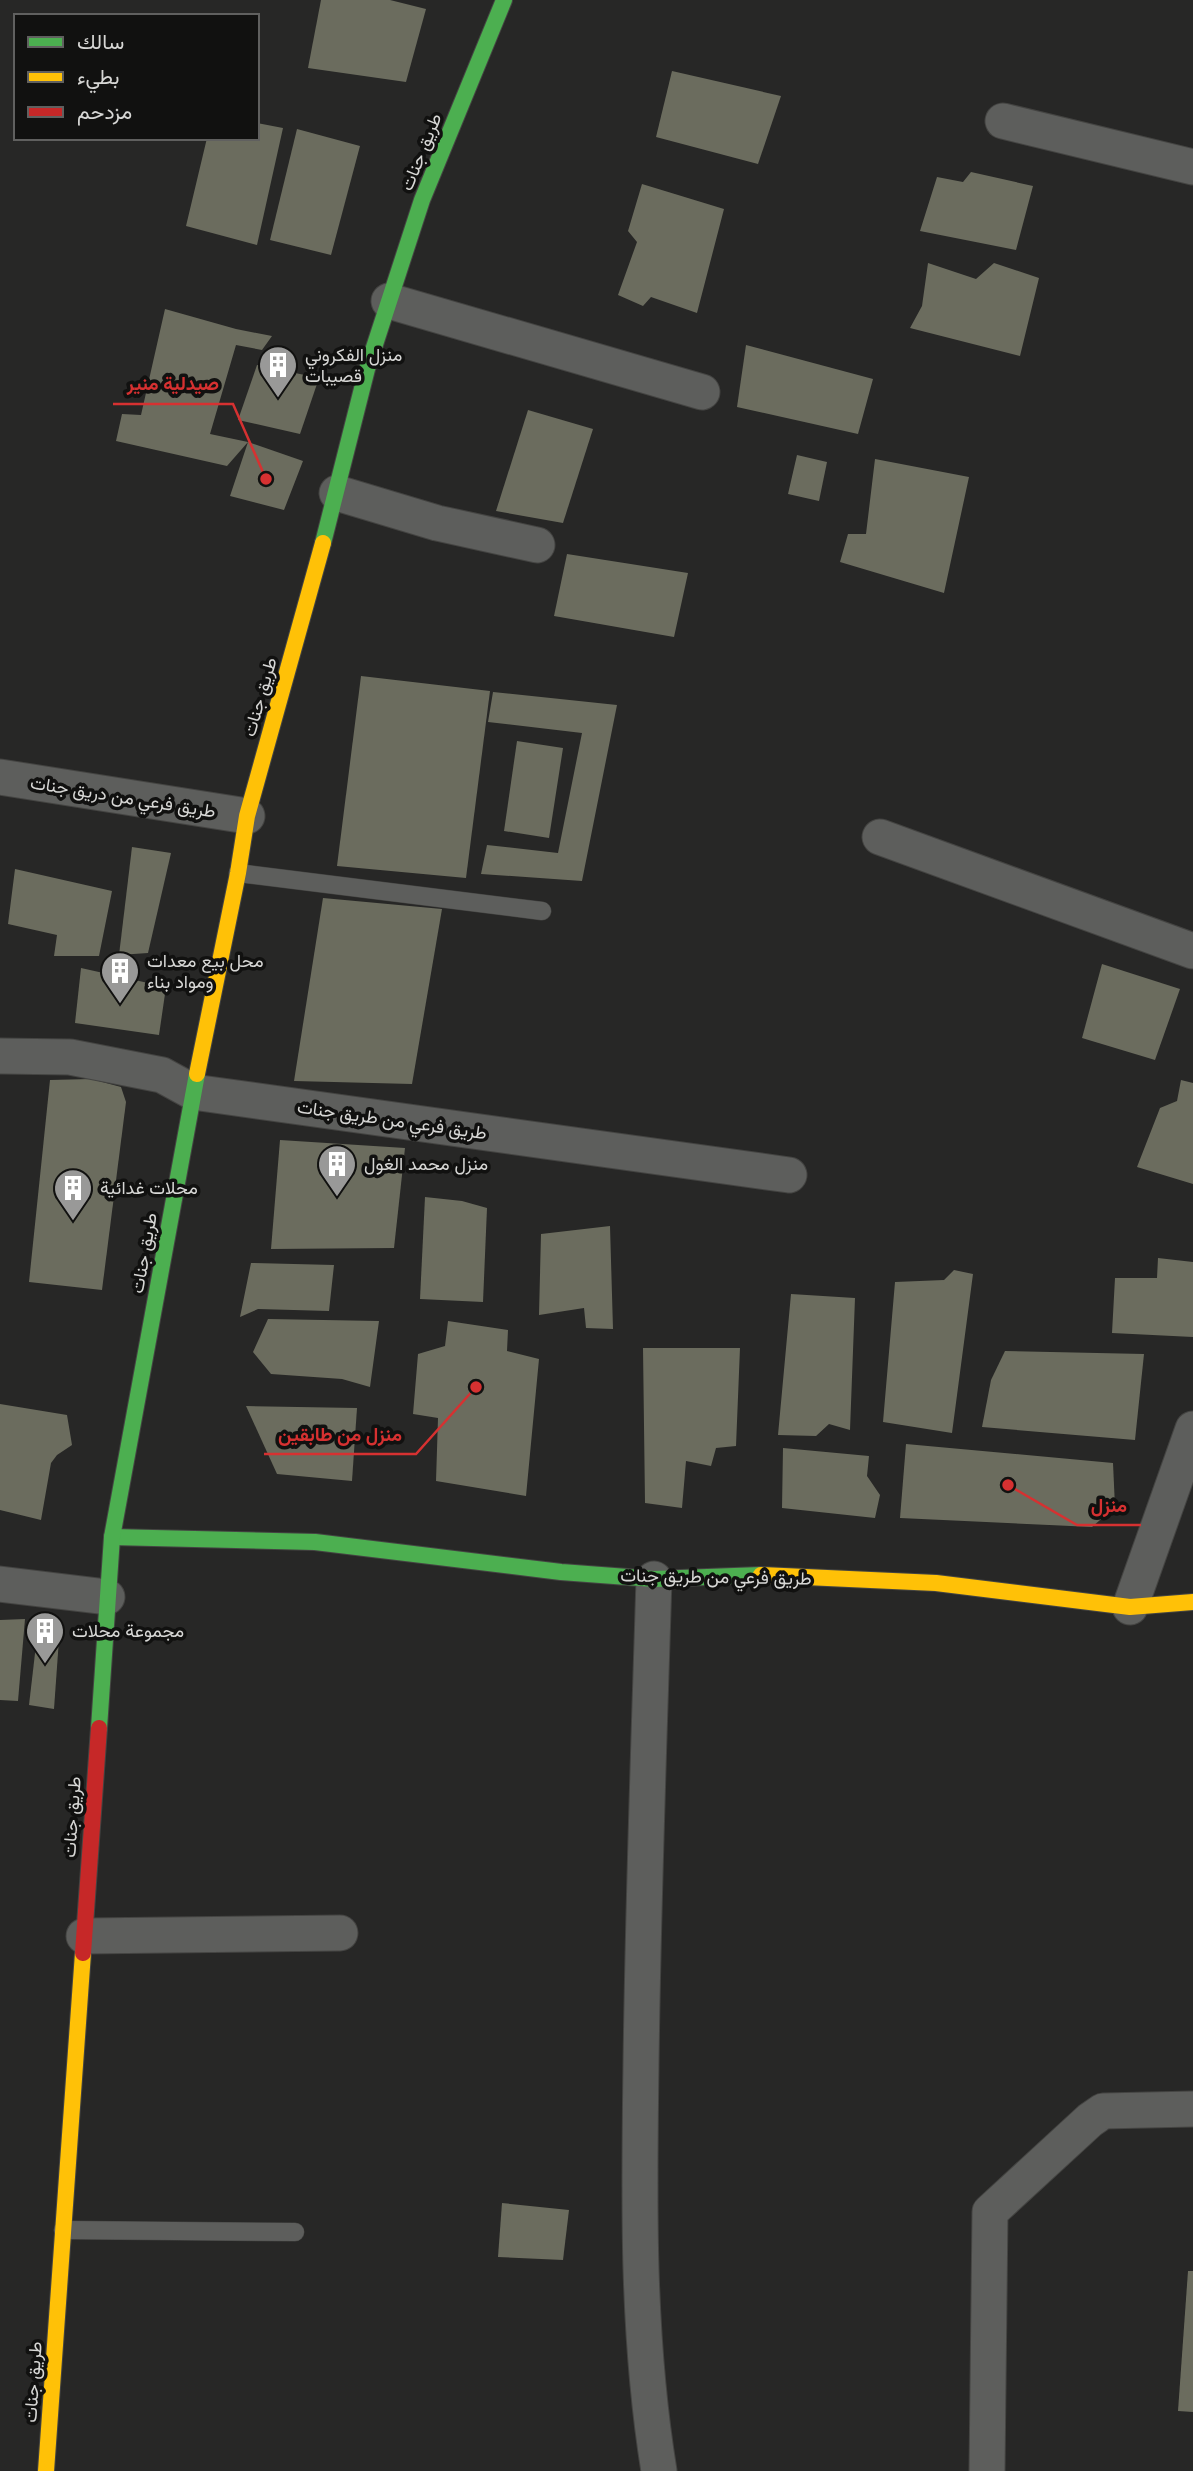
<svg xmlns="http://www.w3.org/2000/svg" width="1193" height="2471" font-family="'Fira Sans',Vazirmatn,sans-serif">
	<rect width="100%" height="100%" fill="#272726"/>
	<g fill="#6b6c5e">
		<polygon points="321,0 390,0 426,9 406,82 308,68"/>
		<polygon points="672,71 781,96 758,164 656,137"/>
		<polygon points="257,123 283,128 257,245 186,226 207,138 257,138"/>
		<polygon points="297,129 360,146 331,255 270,240"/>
		<polygon points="971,172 1033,186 1016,250 920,231 937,177 963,182"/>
		<polygon points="642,184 724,209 697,313 651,297 643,306 618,295 637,242 628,231"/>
		<polygon points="928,263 976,279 994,263 1039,278 1020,356 910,328 922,306"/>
		<polygon points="165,309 236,329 272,336 262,350 236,345 210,434 248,442 303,461 284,510 230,496 248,442 227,466 116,441 122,414 141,415"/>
		<polygon points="746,345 873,379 858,434 737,407"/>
		<polygon points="257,365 319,378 300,434 238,420"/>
		<polygon points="528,410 593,429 563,523 496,511"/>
		<polygon points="797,455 827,462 819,501 788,494"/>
		<polygon points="875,459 969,477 944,593 840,562 848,534 866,534"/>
		<polygon points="567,554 688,573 674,637 554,616"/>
		<polygon points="361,676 490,691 466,878 337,866"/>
		<polygon points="493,692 617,705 582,881 481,874 487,845 558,853 582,733 488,722"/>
		<polygon points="517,741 563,748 549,838 504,831"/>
		<polygon points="132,847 171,853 148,953 119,955"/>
		<polygon points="15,869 112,891 99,956 54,956 57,935 8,924"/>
		<polygon points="323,898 442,909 412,1084 294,1081"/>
		<polygon points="1102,964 1180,989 1155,1060 1082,1038"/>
		<polygon points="81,968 166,987 159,1035 75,1023"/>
		<polygon points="91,1079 121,1087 126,1102 102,1290 29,1282 50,1080"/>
		<polygon points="1181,1080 1193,1083 1193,1184 1137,1167 1160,1108 1177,1101"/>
		<polygon points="280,1140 405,1148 394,1248 271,1249"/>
		<polygon points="425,1197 462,1201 487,1208 483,1302 420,1299"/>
		<polygon points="610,1226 613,1329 586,1328 584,1308 539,1315 541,1234"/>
		<polygon points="1158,1258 1193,1262 1193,1337 1112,1333 1115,1278 1157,1278"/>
		<polygon points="251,1263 334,1265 329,1311 258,1309 240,1317"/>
		<polygon points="954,1270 973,1274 952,1433 883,1422 895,1282 944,1280"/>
		<polygon points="791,1294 855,1298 850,1430 829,1424 816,1436 778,1435"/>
		<polygon points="268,1319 379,1321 370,1387 342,1379 271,1374 253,1352"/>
		<polygon points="448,1321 508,1330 507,1351 539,1359 526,1496 436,1481 438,1418 413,1414 418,1354 445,1346"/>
		<polygon points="643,1348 740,1348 736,1446 716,1448 711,1466 686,1461 682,1508 645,1503"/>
		<polygon points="1005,1351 1144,1354 1135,1440 982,1427 991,1380"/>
		<polygon points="0,1404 67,1415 72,1445 57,1455 51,1463 41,1520 0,1510"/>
		<polygon points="246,1406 357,1408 352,1481 277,1474"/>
		<polygon points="906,1444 1113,1463 1115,1507 1092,1527 900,1518"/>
		<polygon points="783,1448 869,1456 867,1476 880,1495 875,1518 782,1508"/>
		<polygon points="25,1619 18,1701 0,1700 0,1620"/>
		<polygon points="39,1619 60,1625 54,1709 29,1705"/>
		<polygon points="502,2203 569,2210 563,2260 498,2257"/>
		<polygon points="1188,2271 1193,2271 1193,2412 1178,2411"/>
	</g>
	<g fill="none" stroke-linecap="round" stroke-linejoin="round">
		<defs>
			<g id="lane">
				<polyline points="238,873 542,911"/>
				<polyline points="63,2230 295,2232"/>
			</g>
			<g id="street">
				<polyline points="1003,121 1193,167"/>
				<polyline points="389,301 702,392"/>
				<polyline points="337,493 437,523 537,545"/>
				<polyline points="0,777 247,816"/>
				<polyline points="880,837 1193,951"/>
				<polyline points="0,1056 70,1057 162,1075 193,1092 789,1175"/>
				<path d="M654,1579C649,1741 643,1903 641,2065C639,2201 637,2337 659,2471"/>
				<polyline points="0,1584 107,1597"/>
				<polyline points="1130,1607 1193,1429"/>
				<polyline points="84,1936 340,1933"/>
				<polyline points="987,2471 990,2212 1090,2120 1103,2111 1193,2109"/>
			</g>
			<g id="fast">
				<polyline points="323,543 367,369 422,200 504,0"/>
				<polyline points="112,1537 315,1542 561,1572 654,1579 761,1575"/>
				<polyline points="99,1728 112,1537 197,1074"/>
			</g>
			<g id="slow">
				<polyline points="197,1074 238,873 247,816 323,543"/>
				<polyline points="761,1575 936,1583 1130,1607 1193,1602"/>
				<polyline points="46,2471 83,1953"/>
			</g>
			<polyline id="jam" points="83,1953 99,1728"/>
		</defs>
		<use href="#lane" stroke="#444442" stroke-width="19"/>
		<use href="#street" stroke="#444442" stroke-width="37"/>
		<use href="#fast" stroke="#444442" stroke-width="18"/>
		<use href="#slow" stroke="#444442" stroke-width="18"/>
		<use href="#jam" stroke="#444442" stroke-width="18"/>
		<use href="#lane" stroke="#5d5e5c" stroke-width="18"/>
		<use href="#street" stroke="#5d5e5c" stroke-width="35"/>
		<use href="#fast" stroke="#4caf50" stroke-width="16"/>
		<use href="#slow" stroke="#ffc107" stroke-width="16"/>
		<use href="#jam" stroke="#c62828" stroke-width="16"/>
	</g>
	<defs>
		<symbol id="building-pin" viewBox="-11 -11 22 30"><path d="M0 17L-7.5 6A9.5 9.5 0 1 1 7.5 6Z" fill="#999998" stroke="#111110"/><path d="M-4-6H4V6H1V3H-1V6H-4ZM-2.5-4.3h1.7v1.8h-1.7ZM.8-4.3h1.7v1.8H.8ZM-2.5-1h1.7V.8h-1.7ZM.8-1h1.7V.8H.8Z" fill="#fff"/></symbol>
	</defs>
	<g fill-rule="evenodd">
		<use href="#building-pin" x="256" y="343" width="44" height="60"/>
		<use href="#building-pin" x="98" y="949" width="44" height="60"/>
		<use href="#building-pin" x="315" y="1142" width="44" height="60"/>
		<use href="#building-pin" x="51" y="1166" width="44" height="60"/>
		<use href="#building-pin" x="23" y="1609" width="44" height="60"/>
	</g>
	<g text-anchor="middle" stroke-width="7" stroke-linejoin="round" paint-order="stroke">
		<g font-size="18" fill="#d7d7d5" stroke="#111110">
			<text transform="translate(421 152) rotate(-68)" y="6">طريق جنات</text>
			<text transform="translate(260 697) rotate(-74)" y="6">طريق جنات</text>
			<text transform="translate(123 797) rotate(9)" y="6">طريق فرعي من دريق جنات</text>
			<text transform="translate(392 1120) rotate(8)" y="6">طريق فرعي من طريق جنات</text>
			<text transform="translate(144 1253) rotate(-80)" y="6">طريق جنات</text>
			<text transform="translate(716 1577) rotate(1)" y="6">طريق فرعي من طريق جنات</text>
			<text transform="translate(72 1817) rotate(-86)" y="6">طريق جنات</text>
			<text transform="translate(33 2382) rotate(-86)" y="6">طريق جنات</text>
		</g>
		<g font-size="18" fill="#d7d7d5" stroke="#111110" text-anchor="start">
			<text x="305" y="361">منزل الفكروني<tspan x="305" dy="21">قصيبات</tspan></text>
			<text x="147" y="967">محل بيع معدات<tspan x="147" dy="21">ومواد بناء</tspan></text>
			<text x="364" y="1170">منزل محمد الغول</text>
			<text x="100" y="1194">محلات غدائية</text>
			<text x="72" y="1637">مجموعة محلات</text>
		</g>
	</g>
	<path fill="none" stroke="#d63131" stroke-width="2.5" d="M266 479L233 404H113M476 1387L416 1454H264M1008 1485L1077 1525H1141"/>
	<g fill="#d63131" stroke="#111110" stroke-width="2.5">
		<circle cx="266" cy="479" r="7"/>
		<circle cx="476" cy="1387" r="7"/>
		<circle cx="1008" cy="1485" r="7"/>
	</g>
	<g font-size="19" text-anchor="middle" font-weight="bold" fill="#d63131" stroke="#111110" stroke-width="7" stroke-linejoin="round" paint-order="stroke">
		<text x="173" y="390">صيدلية منير</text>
		<text x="340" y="1441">منزل من طابقين</text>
		<text x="1109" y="1512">منزل</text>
	</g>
	<rect x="14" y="14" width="245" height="126" fill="#111110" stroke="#60605f" stroke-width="2"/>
	<rect x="28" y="37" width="35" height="10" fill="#4caf50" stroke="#60605f" stroke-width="2"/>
	<text x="77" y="49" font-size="21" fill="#d7d7d5">سالك</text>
	<rect x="28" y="72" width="35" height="10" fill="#ffc107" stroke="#60605f" stroke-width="2"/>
	<text x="77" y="84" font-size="21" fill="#d7d7d5">بطيء</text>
	<rect x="28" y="107" width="35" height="10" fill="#c62828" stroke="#60605f" stroke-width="2"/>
	<text x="77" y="119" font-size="21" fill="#d7d7d5">مزدحم</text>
</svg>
